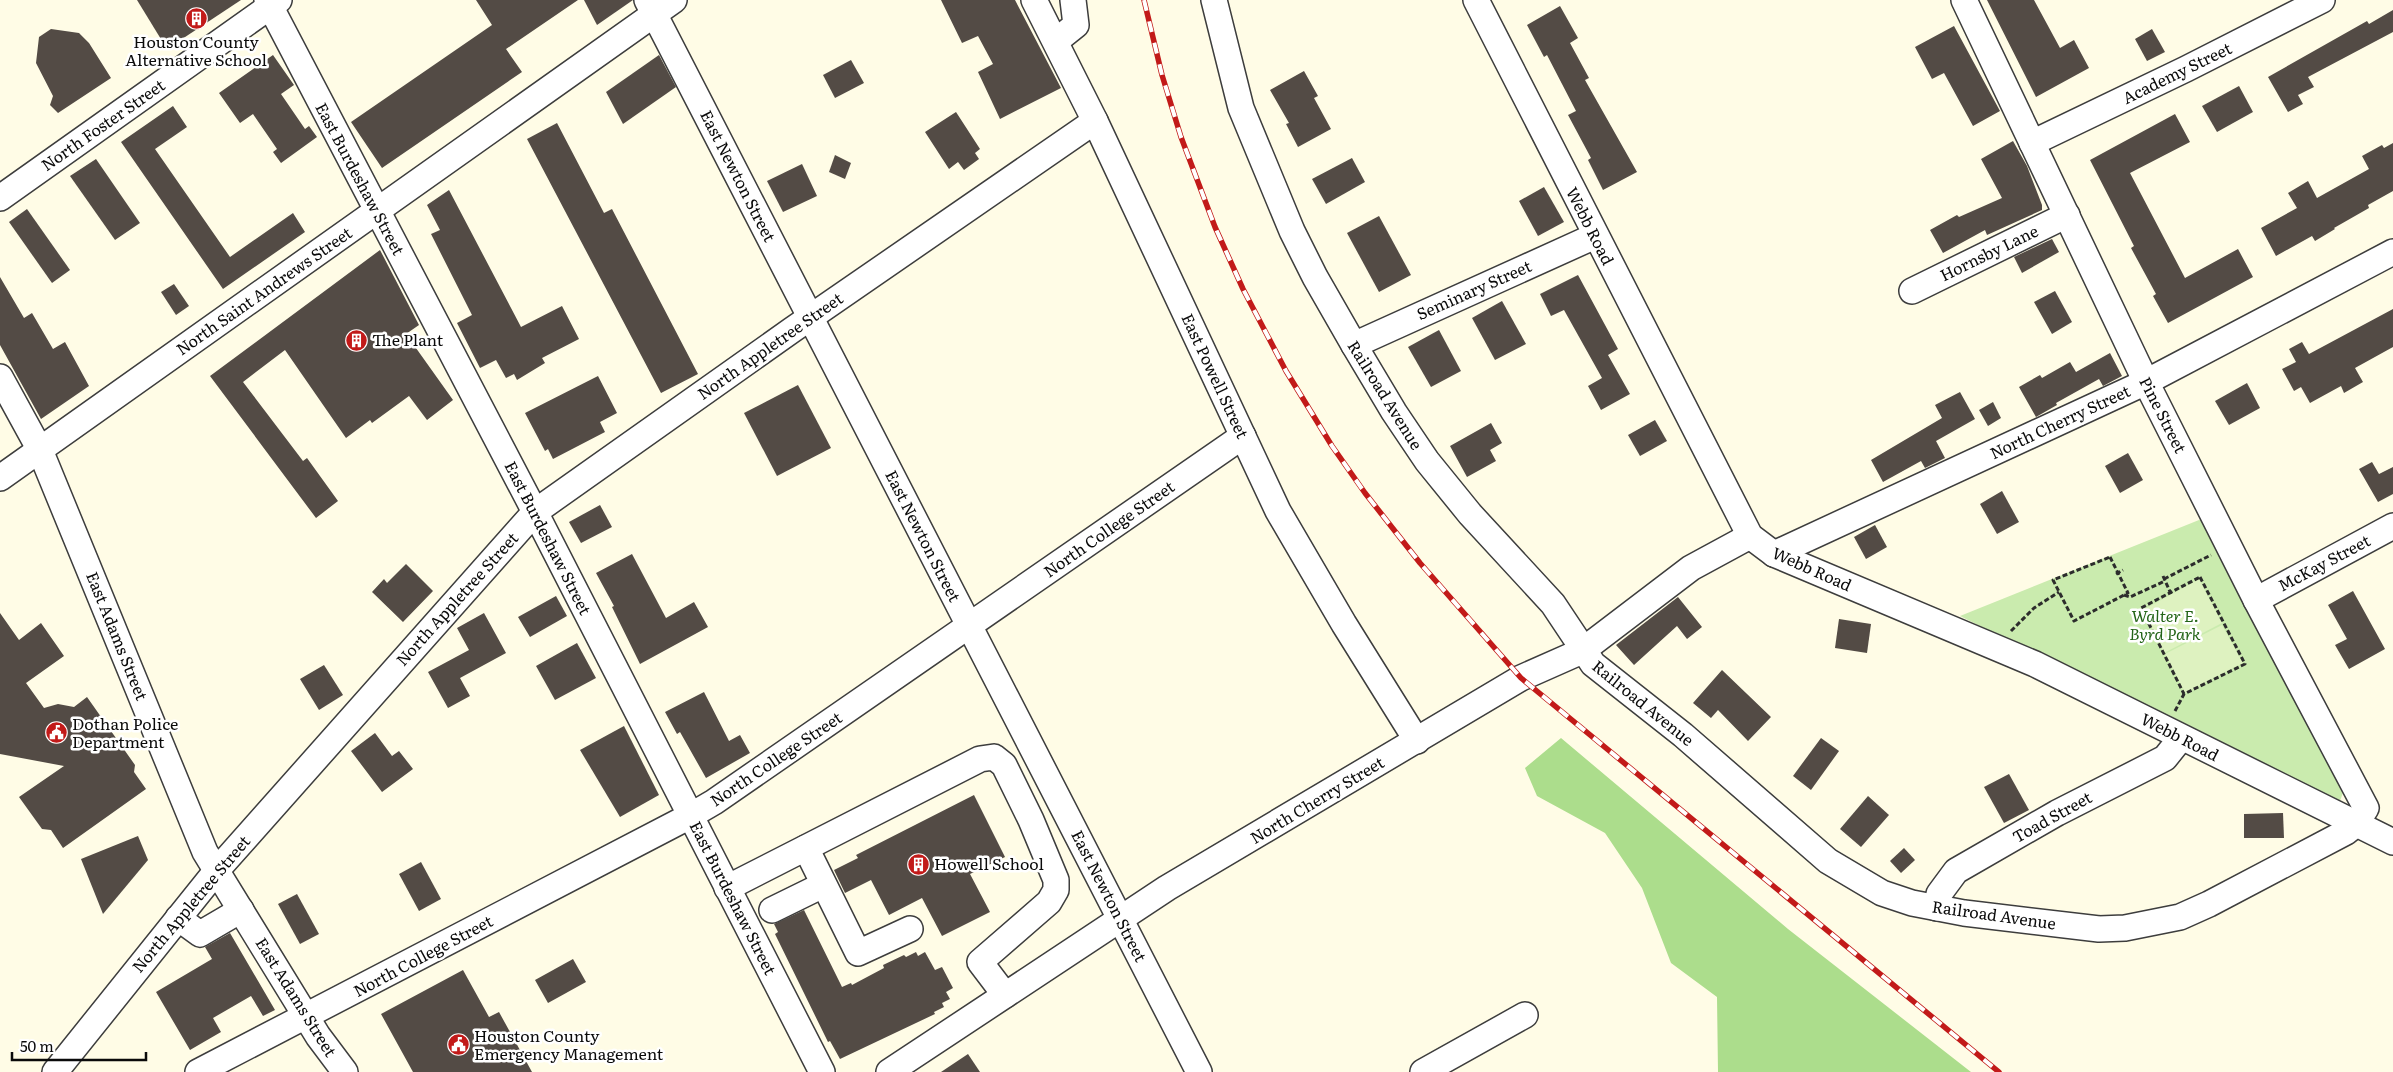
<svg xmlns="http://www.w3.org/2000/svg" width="2393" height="1072" font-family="Literata,serif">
	<rect width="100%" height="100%" fill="#fffce6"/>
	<polygon fill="#caebae" points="2204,518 2345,787 2340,801 2324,798 1960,616"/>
	<polygon fill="#acdd8c" points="1561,738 1788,929 1971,1072 1718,1072 1717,997 1671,963 1642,888 1605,833 1537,796 1525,768"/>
	<g fill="#def2c0">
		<polygon points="2199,579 2222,623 2164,653 2143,610"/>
		<polygon points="2222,625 2243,663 2185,693 2165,654"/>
	</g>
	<g fill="#534b45">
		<polygon points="137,0 241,0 167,49"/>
		<polygon points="476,0 578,0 506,49 522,72 382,168 351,122 492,25"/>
		<polygon points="584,0 633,0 597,25"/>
		<polygon points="941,0 1015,0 1061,88 1000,119 978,72 993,64 978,36 962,43"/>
		<polygon points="1987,0 2034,0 2060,48 2074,40 2089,68 2036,97"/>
		<polygon points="1560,6 1578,38 1570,43 1589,78 1585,80 1637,172 1603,190 1588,160 1591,158 1568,115 1576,111 1547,55 1544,57 1527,25"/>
		<polygon points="2393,10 2393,32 2308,77 2314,87 2298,95 2303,104 2288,112 2268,77 2367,21 2369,24"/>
		<polygon points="1954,26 2000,111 1973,126 1944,73 1932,79 1915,47"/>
		<polygon points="51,29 79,33 89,43 111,78 58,113 50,105 53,96 36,63 39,37"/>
		<polygon points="2152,29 2165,52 2147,61 2135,39"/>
		<polygon points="273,55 294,85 281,94 305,129 309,126 317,137 281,163 273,152 277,149 253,114 240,123 219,93"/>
		<polygon points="659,55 676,87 623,124 606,92"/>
		<polygon points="851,60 864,83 835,98 823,75"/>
		<polygon points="1304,71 1318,96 1314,98 1331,129 1298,147 1286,124 1289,123 1270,90"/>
		<polygon points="2239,86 2253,112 2217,132 2202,106"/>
		<polygon points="173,106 187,127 155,149 230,257 293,213 305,232 223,289 121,142"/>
		<polygon points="956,112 980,149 975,153 979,159 964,170 958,162 949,169 925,132"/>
		<polygon points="2175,114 2190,142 2130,173 2185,278 2238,249 2253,277 2168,323 2153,296 2156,294 2131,248 2134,246 2090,160"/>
		<polygon points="557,123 604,213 612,209 698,374 661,393 527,139"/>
		<polygon points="2013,141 2027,166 2042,205 2042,210 1987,235 1985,230 1943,253 1930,230 1957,215 1959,217 2002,198 1981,159"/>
		<polygon points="2393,143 2393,191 2368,205 2369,208 2334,228 2335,229 2315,241 2312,236 2276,256 2261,228 2297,208 2288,193 2308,181 2317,198 2369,169 2362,156 2382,145 2384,148"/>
		<polygon points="835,155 851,163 845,179 829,172"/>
		<polygon points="1352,158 1365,182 1326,204 1312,179"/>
		<polygon points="96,159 140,223 115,240 70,176"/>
		<polygon points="802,164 817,196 783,212 767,181"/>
		<polygon points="1544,187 1564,222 1538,236 1519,201"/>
		<polygon points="449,190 521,327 562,306 579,339 542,358 545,363 517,380 514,374 506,378 496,360 480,368 457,323 472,315 431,234 440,230 427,205"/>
		<polygon points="27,209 70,270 52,283 9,222"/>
		<polygon points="1379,216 1411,275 1379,292 1347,233"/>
		<polygon points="2052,239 2059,252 2022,273 2014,257"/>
		<polygon points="380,250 419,325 406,334 453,400 427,420 409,396 372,423 370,420 346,438 285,350 243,382 303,461 307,458 338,501 316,518 210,376"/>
		<polygon points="1578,275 1618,349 1608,355 1630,394 1601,410 1588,386 1602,378 1564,310 1551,316 1540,294"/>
		<polygon points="0,277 24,318 32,313 53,349 65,342 89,386 41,419 0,345"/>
		<polygon points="174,284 189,306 176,315 161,292"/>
		<polygon points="2055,291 2072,322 2052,334 2034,302"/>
		<polygon points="1502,301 1526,344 1495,360 1472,318"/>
		<polygon points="2393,309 2393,347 2355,368 2363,382 2344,393 2341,386 2310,403 2301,387 2294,391 2282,369 2296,362 2289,349 2302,342 2309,354"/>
		<polygon points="1439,330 1461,371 1431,387 1408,347"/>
		<polygon points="2110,353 2122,376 2103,386 2099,379 2056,403 2057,405 2036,417 2019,387 2040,375 2042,378 2070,362 2076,372"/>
		<polygon points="598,376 617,413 600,422 605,432 553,459 548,449 545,451 525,413"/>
		<polygon points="2247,383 2260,408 2229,425 2215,401"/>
		<polygon points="798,385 831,448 777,476 744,413"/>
		<polygon points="1960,392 1975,419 1936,441 1945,458 1925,468 1921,461 1883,482 1871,460 1942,418 1935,405"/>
		<polygon points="1993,402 2001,418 1988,426 1979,410"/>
		<polygon points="1655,420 1667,441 1640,456 1628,435"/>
		<polygon points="1491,423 1502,443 1490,450 1496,461 1467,477 1450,446"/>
		<polygon points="2128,453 2143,480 2120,493 2105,466"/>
		<polygon points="2372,462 2379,474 2393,467 2393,494 2378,502 2359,469"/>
		<polygon points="2002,491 2019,522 1997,534 1980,504"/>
		<polygon points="600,505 612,527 581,543 569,522"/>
		<polygon points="1875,525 1887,547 1866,559 1854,537"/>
		<polygon points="632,554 666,618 694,602 708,627 640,664 612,607 614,606 596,573"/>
		<polygon points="406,564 433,591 403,622 372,592 384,579 387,583"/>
		<polygon points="2353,591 2385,649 2349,669 2335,645 2347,639 2328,605"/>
		<polygon points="556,596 567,616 530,637 518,617"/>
		<polygon points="1678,597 1702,627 1687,639 1677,626 1634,665 1616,645"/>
		<polygon points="0,613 19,640 41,623 64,656 26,683 44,708 58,704 74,707 87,697 135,765 134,772 146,789 63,848 51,830 42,829 19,797 64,766 0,754"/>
		<polygon points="484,613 506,653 460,678 470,696 448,708 428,672 469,650 457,628"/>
		<polygon points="1839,619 1871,624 1867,653 1835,648"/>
		<polygon points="577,643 596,678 555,700 536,666"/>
		<polygon points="324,665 343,695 319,710 300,679"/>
		<polygon points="1722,670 1771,717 1748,741 1718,710 1711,718 1693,703"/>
		<polygon points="704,692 729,741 740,735 750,753 706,778 680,732 677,734 665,712"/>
		<polygon points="624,726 659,795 620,817 580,750"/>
		<polygon points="375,733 392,756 399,751 413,769 382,792 351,751"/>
		<polygon points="1821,738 1839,751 1811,790 1793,776"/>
		<polygon points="2009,774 2029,810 2004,823 1984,787"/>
		<polygon points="974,795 1005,857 970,874 990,912 942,936 922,898 889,915 871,880 845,893 834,870 858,858 856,855"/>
		<polygon points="1868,796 1889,815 1861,847 1840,829"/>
		<polygon points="2283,813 2284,838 2244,838 2244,814"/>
		<polygon points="138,836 148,860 103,914 81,859"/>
		<polygon points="1904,848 1915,860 1901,873 1890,861"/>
		<polygon points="421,862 441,899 419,911 399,874"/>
		<polygon points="297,894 319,934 300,944 278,904"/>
		<polygon points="804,910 842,987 851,983 852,985 884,968 883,965 904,955 906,957 916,952 918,956 925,952 935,970 942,967 953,988 946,992 950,999 942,1003 944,1007 934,1012 935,1014 840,1059 830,1041 828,1042 775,934 778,932 774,924"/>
		<polygon points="230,933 275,1010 263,1016 251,996 213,1018 221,1032 190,1050 156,992 212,959 205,947"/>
		<polygon points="573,959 586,982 548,1003 535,980"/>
		<polygon points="463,970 489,1017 499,1012 532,1072 413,1072 381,1014"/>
		<polygon points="968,1054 980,1072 941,1072"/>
	</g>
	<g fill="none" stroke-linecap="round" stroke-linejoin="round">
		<defs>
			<g id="minor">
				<polyline points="267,0 535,512 822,1072"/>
				<polyline points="647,0 1199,1072"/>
				<polyline points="1034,0 1095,121 1278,511 1344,624 1417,741"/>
				<polyline points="1214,0 1241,108 1292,231 1315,277 1354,345 1394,412 1427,461 1470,514 1553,604 1593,664 1683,735 1828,861 1882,893 1912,903 1964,913 2099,929 2125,928 2180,917 2209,904 2346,832 2356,824 2366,808 2256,600 2146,382 1964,0"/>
				<polyline points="1476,0 1750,536 1774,554 2035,664 2393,842"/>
				<polyline points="1056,41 1076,25 1073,0"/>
				<polyline points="2032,143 2186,69 2322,0"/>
				<polyline points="0,198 279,0"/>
				<polyline points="1912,291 2067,215"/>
				<polyline points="1354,345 1595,236"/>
				<polyline points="0,377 40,450 205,852 318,1036 345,1072"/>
				<polyline points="0,478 674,0"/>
				<polyline points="1774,554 2146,382 2393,252"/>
				<polyline points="2256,600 2393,526"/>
				<polyline points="806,848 858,953 910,929"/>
				<polyline points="727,888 980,759 994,757 1004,765 1031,820 1056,880 1056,890 1049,902 980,962 1005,995"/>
				<polyline points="1937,908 1939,894 1956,871 2057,813 2165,758 2181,738"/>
				<polyline points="772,910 823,885"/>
				<polyline points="178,918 200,934 241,910"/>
				<polyline points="55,1072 217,870 535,512 792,330 1095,121"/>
				<polyline points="198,1072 690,816 714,802 1243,436"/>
				<polyline points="889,1072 1167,888 1521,678 1582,651 1691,568 1750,536"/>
				<polyline points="1423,1072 1525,1015"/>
			</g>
		</defs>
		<use href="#minor" stroke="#3d3d3d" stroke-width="28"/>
		<g stroke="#2c2c2c" stroke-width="3" stroke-dasharray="5 2.5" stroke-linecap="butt">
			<polygon points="2110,557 2128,593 2074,621 2053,580"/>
			<polyline points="2116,574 2123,570"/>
			<polyline points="2163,576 2171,594"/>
			<polygon points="2200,577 2245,664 2184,694 2141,608"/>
			<polyline points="2164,579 2211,555"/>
			<polyline points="2124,595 2130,597 2165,581"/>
			<polyline points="2011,631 2034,608 2059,592"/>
			<polyline points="2175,711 2184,694"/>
		</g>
		<use href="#minor" stroke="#fff" stroke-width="25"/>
		<defs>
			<polyline id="rail" points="1144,0 1162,75 1181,137 1215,227 1243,289 1286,371 1332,446 1365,493 1420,563 1521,678 1999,1072"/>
		</defs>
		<use href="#rail" stroke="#c21a19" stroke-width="5.5"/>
		<use href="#rail" stroke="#fff" stroke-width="4" stroke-dasharray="11" stroke-linecap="butt"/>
	</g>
	<defs>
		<symbol id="building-disc" viewBox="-11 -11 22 22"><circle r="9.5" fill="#c21a19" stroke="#fff"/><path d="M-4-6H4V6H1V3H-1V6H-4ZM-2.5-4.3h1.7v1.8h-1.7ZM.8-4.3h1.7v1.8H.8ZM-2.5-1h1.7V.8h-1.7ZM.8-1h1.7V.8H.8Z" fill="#fff"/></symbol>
		<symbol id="civic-disc" viewBox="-11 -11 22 22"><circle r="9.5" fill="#c21a19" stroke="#fff"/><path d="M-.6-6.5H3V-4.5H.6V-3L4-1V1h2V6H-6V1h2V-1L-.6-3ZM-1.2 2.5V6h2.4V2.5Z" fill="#fff"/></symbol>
	</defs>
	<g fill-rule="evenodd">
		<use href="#building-disc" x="184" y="6" width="25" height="25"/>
		<use href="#building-disc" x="344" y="328" width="25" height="25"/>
		<use href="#civic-disc" x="44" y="720" width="25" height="25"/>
		<use href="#building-disc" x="906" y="852" width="25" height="25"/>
		<use href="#civic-disc" x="446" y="1032" width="25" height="25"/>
	</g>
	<g text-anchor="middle" stroke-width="5" stroke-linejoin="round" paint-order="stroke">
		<g font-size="16" fill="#0a0a0a" stroke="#fff" text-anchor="start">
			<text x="196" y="48" text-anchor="middle">Houston County<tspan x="196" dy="18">Alternative School</tspan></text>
			<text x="372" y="346">The Plant</text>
			<text x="72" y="730">Dothan Police<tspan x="72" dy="18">Department</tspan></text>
			<text x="934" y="870">Howell School</text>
			<text x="474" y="1042">Houston County<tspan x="474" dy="18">Emergency Management</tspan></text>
		</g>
		<g font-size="16" fill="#0a0a0a" stroke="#fff">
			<text transform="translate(2177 73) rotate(-26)" y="6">Academy Street</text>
			<text transform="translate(103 125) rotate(-35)" y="6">North Foster Street</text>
			<text transform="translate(738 176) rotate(63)" y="6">East Newton Street</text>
			<text transform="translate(360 179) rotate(62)" y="6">East Burdeshaw Street</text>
			<text transform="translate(1590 226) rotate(63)" y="6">Webb Road</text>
			<text transform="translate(1989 253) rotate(-26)" y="6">Hornsby Lane</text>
			<text transform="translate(1474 290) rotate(-24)" y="6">Seminary Street</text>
			<text transform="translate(264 291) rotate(-35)" y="6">North Saint Andrews Street</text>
			<text transform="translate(770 346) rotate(-35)" y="6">North Appletree Street</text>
			<text transform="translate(1215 376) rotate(65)" y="6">East Powell Street</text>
			<text transform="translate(1385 395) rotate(58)" y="6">Railroad Avenue</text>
			<text transform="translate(2163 415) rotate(63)" y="6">Pine Street</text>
			<text transform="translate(2060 422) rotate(-25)" y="6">North Cherry Street</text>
			<text transform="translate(1109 529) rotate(-35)" y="6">North College Street</text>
			<text transform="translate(923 536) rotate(63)" y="6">East Newton Street</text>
			<text transform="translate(548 538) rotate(63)" y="6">East Burdeshaw Street</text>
			<text transform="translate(2324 563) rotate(-28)" y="6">McKay Street</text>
			<text transform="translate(1812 569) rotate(24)" y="6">Webb Road</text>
			<text transform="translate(457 599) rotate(-48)" y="6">North Appletree Street</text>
			<text transform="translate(117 636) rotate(68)" y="6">East Adams Street</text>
			<text transform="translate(1643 703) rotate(39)" y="6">Railroad Avenue</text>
			<text transform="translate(2180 737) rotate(27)" y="6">Webb Road</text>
			<text transform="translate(776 759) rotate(-34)" y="6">North College Street</text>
			<text transform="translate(1317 800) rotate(-31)" y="6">North Cherry Street</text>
			<text transform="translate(2052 817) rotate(-29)" y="6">Toad Street</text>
			<text transform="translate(1109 896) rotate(63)" y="6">East Newton Street</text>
			<text transform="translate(733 898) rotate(63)" y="6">East Burdeshaw Street</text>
			<text transform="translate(191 904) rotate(-50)" y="6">North Appletree Street</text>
			<text transform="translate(1994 915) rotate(8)" y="6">Railroad Avenue</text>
			<text transform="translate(423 956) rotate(-28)" y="6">North College Street</text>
			<text transform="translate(296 997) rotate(58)" y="6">East Adams Street</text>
		</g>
		<g font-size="16" font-style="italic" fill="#236417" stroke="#fff">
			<text x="2165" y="622">Walter E.<tspan x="2165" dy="18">Byrd Park</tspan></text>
		</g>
	</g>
	<path d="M12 1052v8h134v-8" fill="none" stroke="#0a0a0a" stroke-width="2.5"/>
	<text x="20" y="1052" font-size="15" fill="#0a0a0a" stroke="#ffffff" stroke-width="4" paint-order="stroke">50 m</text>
</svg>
